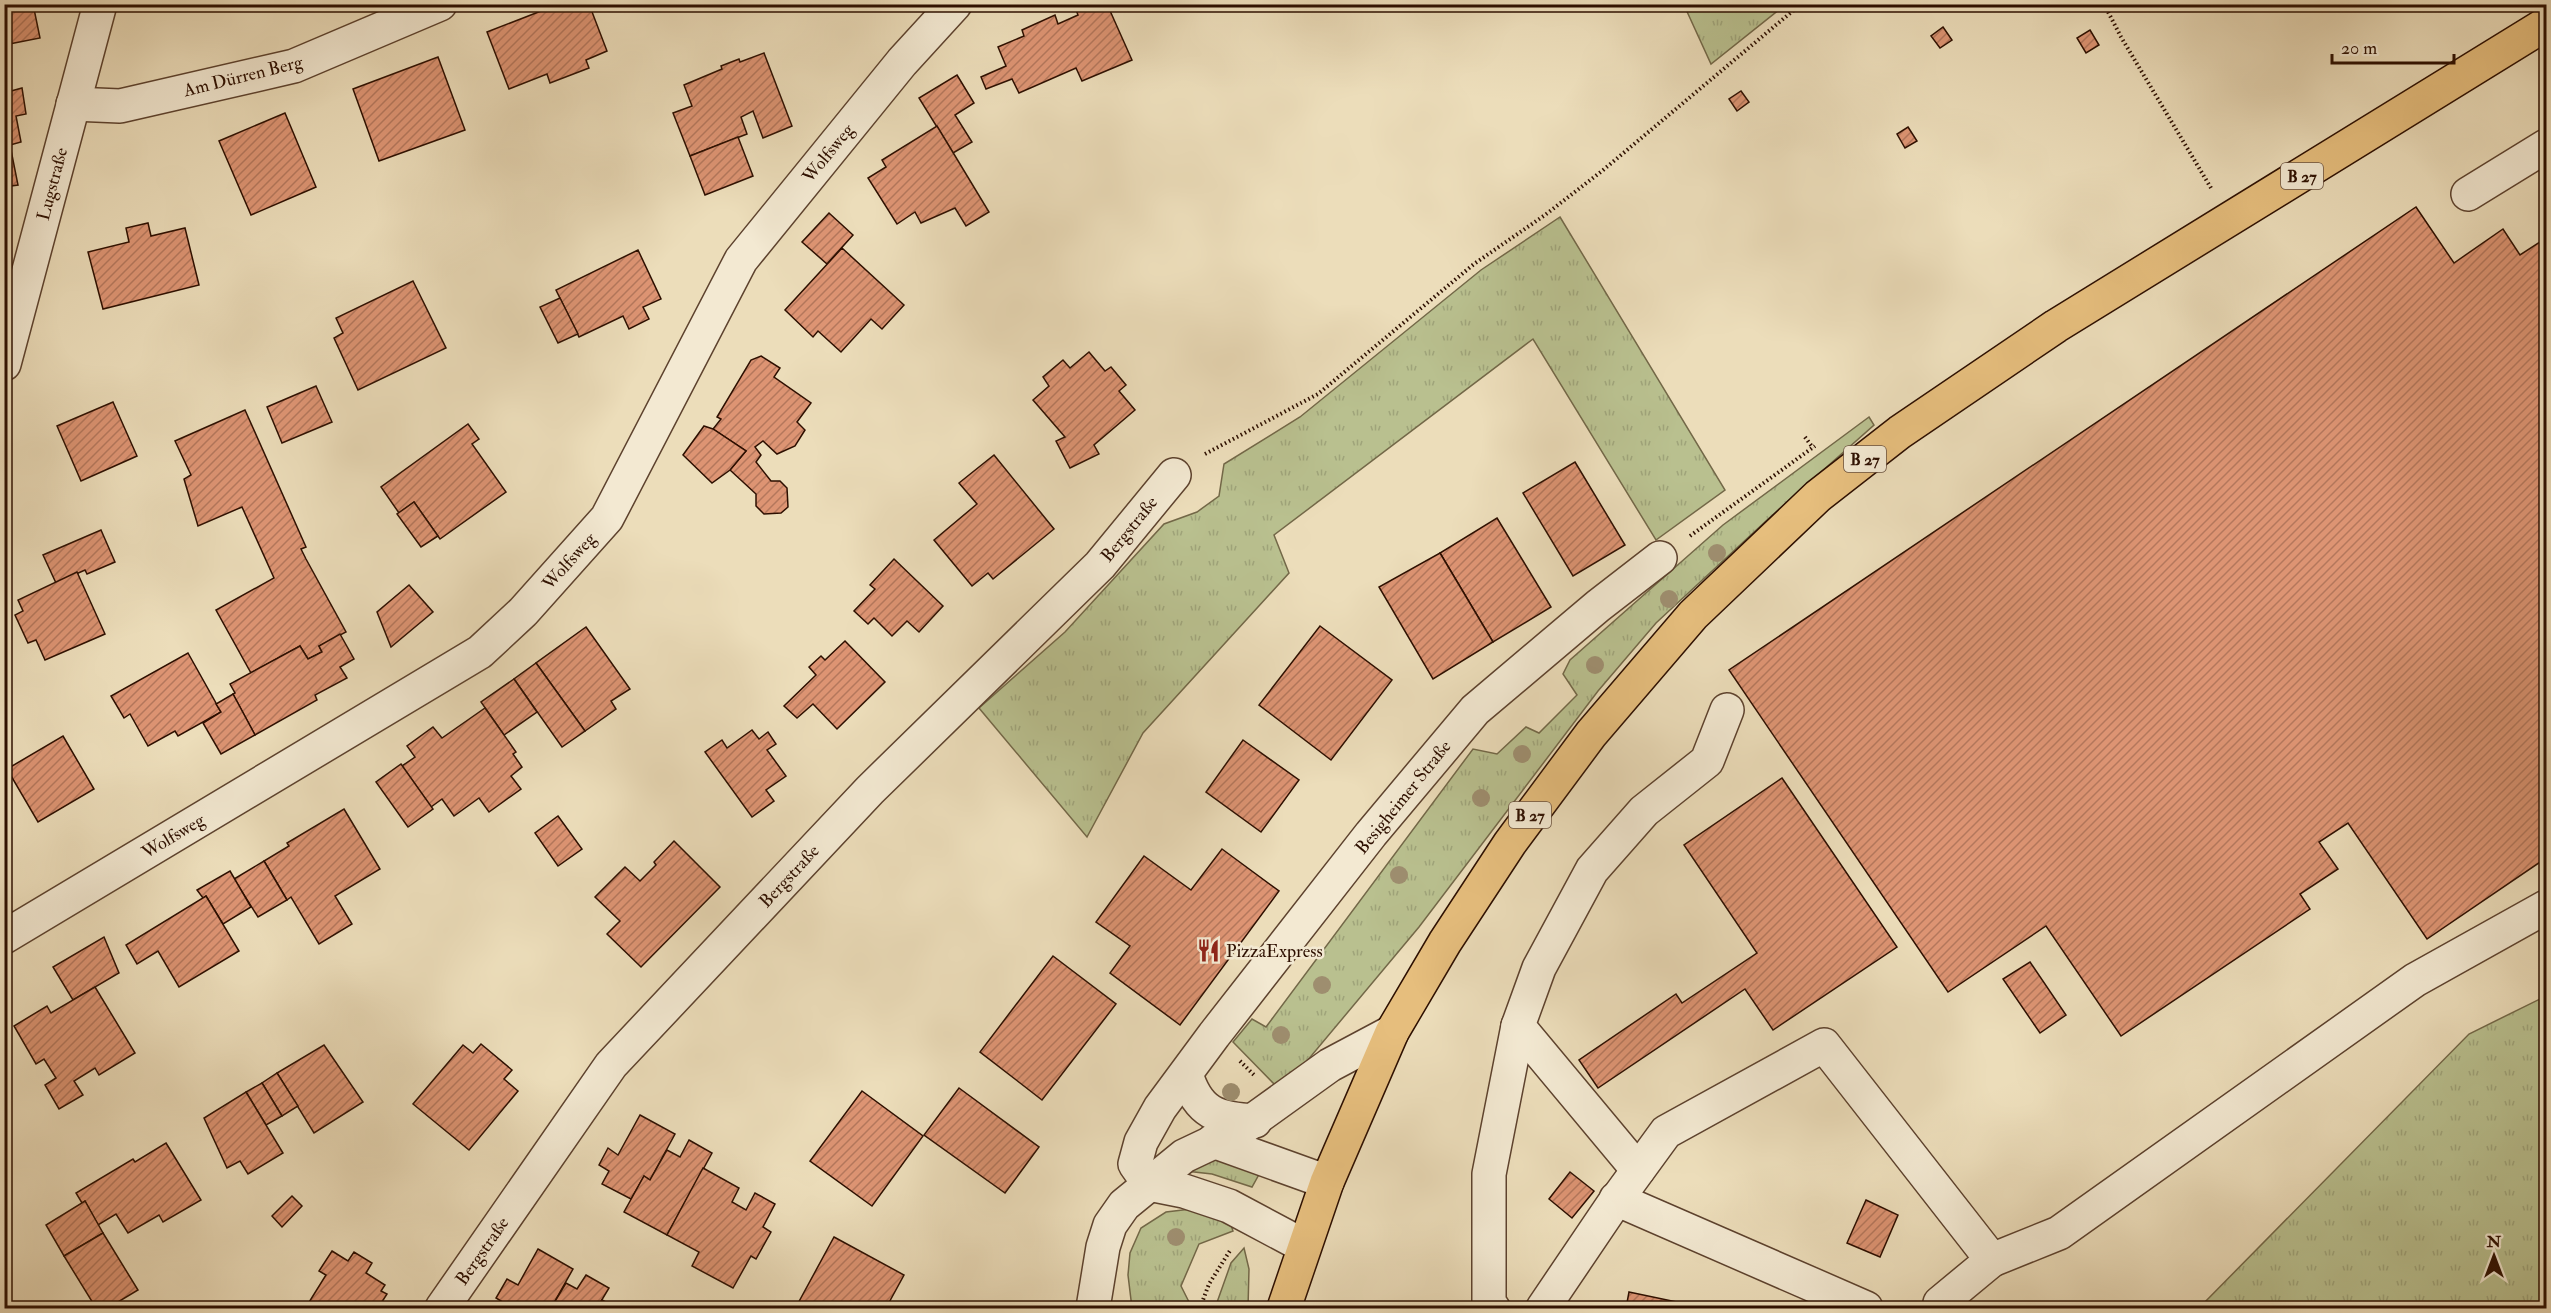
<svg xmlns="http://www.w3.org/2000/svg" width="2551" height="1313" font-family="'IM FELL Double Pica',serif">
	<defs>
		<pattern id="grass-tufts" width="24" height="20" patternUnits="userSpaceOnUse" patternTransform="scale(1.5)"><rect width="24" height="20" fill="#b9c08f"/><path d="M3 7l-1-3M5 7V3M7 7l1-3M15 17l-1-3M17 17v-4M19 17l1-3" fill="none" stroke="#9fa47a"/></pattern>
		<pattern id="building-hatch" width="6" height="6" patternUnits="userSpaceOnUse" patternTransform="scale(1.5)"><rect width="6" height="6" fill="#dd9473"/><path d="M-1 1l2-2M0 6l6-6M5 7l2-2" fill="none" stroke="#b4775c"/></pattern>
	</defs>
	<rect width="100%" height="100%" fill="#ecddba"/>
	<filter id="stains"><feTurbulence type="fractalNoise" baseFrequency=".00333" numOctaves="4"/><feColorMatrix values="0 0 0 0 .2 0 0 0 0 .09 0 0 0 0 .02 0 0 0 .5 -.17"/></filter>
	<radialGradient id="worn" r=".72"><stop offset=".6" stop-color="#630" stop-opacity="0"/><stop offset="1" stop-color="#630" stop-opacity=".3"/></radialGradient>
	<g fill="url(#grass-tufts)" stroke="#736848" stroke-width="1.5">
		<polygon points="1684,5 1785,5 1711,64"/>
		<polygon points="1560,217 1725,490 1656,540 1533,339 1274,535 1289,573 1143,733 1087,837 979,708 1065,632 1164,524 1197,512 1219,496 1224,464 1300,417 1481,270"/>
		<polygon points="1869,417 1874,425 1767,520 1656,623 1598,691 1419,927 1307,1061 1277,1087 1233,1042 1252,1019 1266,1027 1473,749 1497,754 1526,727 1539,733 1577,695 1563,674 1570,660 1723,525"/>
		<polygon points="2546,996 2546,1308 2199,1308 2469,1034"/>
		<polygon points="1219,1159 1262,1169 1252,1187 1212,1174 1186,1171 1188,1163"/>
		<polygon points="1191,1209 1230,1222 1233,1231 1199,1244 1181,1286 1192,1308 1132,1308 1128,1275 1130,1253 1141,1228 1166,1212"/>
		<polygon points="1244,1248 1249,1269 1248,1308 1215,1308 1231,1263"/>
	</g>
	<g fill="url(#building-hatch)" stroke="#2d0f00" stroke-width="1.5">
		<polygon points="4,4 33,4 40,38 4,45"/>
		<polygon points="559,4 589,4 607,51 586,60 589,68 550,83 547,74 509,89 487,32"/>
		<polygon points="1080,4 1107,4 1132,60 1082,81 1076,68 1019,93 1012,79 986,89 981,77 1006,66 998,47 1024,36 1022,30 1055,15 1058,24 1078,15 1075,7"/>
		<polygon points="1943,27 1952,40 1940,48 1931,36"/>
		<polygon points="2090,30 2099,45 2086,53 2077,38"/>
		<polygon points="764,53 792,126 763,138 753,111 741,117 747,134 690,156 673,113 692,106 684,85 722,69 721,66 739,59 740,62"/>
		<polygon points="438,57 465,130 379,161 353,89"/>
		<polygon points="957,75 974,103 955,115 972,142 953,153 919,98"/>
		<polygon points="4,79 9,79 11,91 22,88 26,114 16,116 21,142 10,145 18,185 4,187"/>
		<polygon points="1741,91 1749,102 1737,111 1729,99"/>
		<polygon points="285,113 316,187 251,215 219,141"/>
		<polygon points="937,126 989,212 966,226 955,208 921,223 915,212 897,224 868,178 886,167 882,160"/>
		<polygon points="1908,127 1917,141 1905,148 1897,134"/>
		<polygon points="738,137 753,176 705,195 690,156"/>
		<polygon points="2416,207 2454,263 2503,229 2520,255 2546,238 2546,858 2427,939 2348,823 2319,842 2338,869 2300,894 2310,909 2121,1036 2046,926 1948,992 1729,670"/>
		<polygon points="829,213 853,235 827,264 802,242"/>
		<polygon points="148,223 151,236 185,228 199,285 103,309 88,252 129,242 126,228"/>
		<polygon points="842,248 904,305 882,329 871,319 841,352 818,331 813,337 785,310"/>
		<polygon points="638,250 661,299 643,307 649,319 629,329 623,316 579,337 556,290"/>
		<polygon points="413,281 446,348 358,390 334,338 343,333 336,318"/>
		<polygon points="560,298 578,334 558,343 540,307"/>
		<polygon points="1089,352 1105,371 1111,367 1126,385 1119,391 1135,410 1094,445 1099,454 1070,468 1056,441 1065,437 1033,400 1049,386 1043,377 1063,360 1070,368"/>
		<polygon points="761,356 780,368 774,377 811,403 797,422 805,430 795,446 777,454 763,441 755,447 761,455 756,462 771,481 780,481 787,488 788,507 781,513 764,514 756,506 756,494 730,470 746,451 713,429 721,419 717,417 751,360"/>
		<polygon points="316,386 332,422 282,443 267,407"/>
		<polygon points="113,402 137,456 81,481 57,426"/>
		<polygon points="245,410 306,547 301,549 306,559 346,632 319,646 322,652 308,659 300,646 251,673 216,610 274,578 242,507 198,526 184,479 191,475 175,441"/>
		<polygon points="468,424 479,439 472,444 506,492 440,539 414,502 399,513 381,487"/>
		<polygon points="704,426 713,429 746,451 730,470 712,483 683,455"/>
		<polygon points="994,455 1054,529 993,579 988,573 972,586 934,540 977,504 959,483"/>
		<polygon points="1575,462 1625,545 1573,576 1523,493"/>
		<polygon points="414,502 438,536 421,547 397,514"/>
		<polygon points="1497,518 1551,607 1493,642 1440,553"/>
		<polygon points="101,530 115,562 87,574 85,570 56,583 43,555"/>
		<polygon points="1440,553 1493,642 1433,679 1379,587"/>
		<polygon points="894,559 943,606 919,632 907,621 892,636 874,618 868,624 854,611 875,589 870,585"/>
		<polygon points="77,572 105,634 45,660 36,640 28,643 15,615 23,611 18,600"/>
		<polygon points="409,585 433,612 391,647 377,612"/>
		<polygon points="1320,626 1392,680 1331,760 1259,705"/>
		<polygon points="586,627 630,689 611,701 616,709 585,731 536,663"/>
		<polygon points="340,634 354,659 340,667 347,678 315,695 317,700 255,735 233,694 235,693 230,684 300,646 308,659 322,652 319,646"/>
		<polygon points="845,641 885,682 837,729 813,704 797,718 784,706 816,675 809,667 821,656 825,660"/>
		<polygon points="188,653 221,712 178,736 175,731 148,746 130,714 124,718 111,696"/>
		<polygon points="536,663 585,731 562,747 514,679"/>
		<polygon points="514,679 537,712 504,735 481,702"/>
		<polygon points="233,694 255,735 221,754 203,723 221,712 216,704"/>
		<polygon points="485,708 516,752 513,754 522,767 511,776 521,789 489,812 479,798 454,816 442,799 431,807 402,766 415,757 407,746 433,727 442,738"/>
		<polygon points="752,730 759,739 768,732 776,744 767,750 786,776 766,790 774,801 752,817 705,752 722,740 727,748"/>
		<polygon points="63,736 94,789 38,822 7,769"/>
		<polygon points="1243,740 1299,780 1261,832 1206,792"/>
		<polygon points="401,764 433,809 408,827 376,782"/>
		<polygon points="1782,778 1897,947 1773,1030 1745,989 1598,1088 1579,1060 1676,994 1682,1003 1757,953 1684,845"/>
		<polygon points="344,809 380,869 335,896 352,924 319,944 291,897 287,900 264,861 289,846 287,843"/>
		<polygon points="558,816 582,849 558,866 535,833"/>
		<polygon points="674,841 720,887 641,967 607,934 620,921 595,897 625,867 640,881 656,865 654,862"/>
		<polygon points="1222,849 1279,891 1180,1025 1110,973 1130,946 1096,922 1144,856 1191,890"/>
		<polygon points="264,861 287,900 258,917 234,879"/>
		<polygon points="230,871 251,907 223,924 206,896 203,898 197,890"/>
		<polygon points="206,896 239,951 179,987 158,951 137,964 126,945"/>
		<polygon points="104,937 119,973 73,1000 53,967"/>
		<polygon points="1053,956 1116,1004 1042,1100 980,1052"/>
		<polygon points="2030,962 2066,1015 2040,1033 2003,979"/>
		<polygon points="95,987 135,1053 99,1075 95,1068 74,1081 83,1095 59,1109 45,1085 56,1078 44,1059 36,1064 14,1026 47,1006 51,1013"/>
		<polygon points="481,1044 512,1070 504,1079 518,1091 469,1150 413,1104 463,1045 473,1053"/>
		<polygon points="324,1045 363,1102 314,1133 277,1073"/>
		<polygon points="277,1073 298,1106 282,1116 262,1083"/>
		<polygon points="262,1083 282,1116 266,1125 246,1092"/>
		<polygon points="959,1088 1039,1147 1005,1193 924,1135"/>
		<polygon points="862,1091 923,1136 872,1206 810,1161"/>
		<polygon points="246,1092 283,1153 248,1174 240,1161 227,1168 204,1118"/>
		<polygon points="640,1115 675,1134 650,1180 644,1176 631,1199 602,1184 609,1171 599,1165 608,1148 618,1155"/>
		<polygon points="689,1140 712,1153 667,1235 624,1212 644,1176 650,1180 667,1150 680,1157"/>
		<polygon points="166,1143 201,1200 163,1222 159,1215 128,1233 116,1214 98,1225 85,1201 82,1203 76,1193 133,1159 135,1162"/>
		<polygon points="703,1168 739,1188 732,1202 746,1210 755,1193 775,1204 763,1227 771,1232 756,1259 751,1256 733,1288 692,1266 699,1252 667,1235"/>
		<polygon points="1570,1172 1594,1191 1572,1218 1549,1199"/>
		<polygon points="292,1196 302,1206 282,1227 272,1216"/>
		<polygon points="1866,1200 1898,1215 1880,1257 1847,1243"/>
		<polygon points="85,1201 103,1233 64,1256 46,1225"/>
		<polygon points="103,1233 138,1290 108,1308 96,1308 64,1256"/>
		<polygon points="834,1237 904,1275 886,1308 796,1307"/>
		<polygon points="538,1249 573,1269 551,1308 504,1308 506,1304 496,1298 507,1279 518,1285"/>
		<polygon points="332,1251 348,1261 354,1252 372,1263 366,1273 385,1285 381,1291 387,1294 378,1308 306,1307 326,1275 319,1271"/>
		<polygon points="586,1275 609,1288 597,1308 551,1308 566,1283 577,1289"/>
		<polygon points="1629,1292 1701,1307 1701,1308 1626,1308"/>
		<polygon points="602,1300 617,1308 597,1308"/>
	</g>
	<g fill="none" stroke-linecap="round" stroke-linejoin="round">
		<defs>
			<g id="minor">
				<polyline points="73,104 120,106 294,66 440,4"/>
				<polyline points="2468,194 2546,146"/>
				<polyline points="4,364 100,4"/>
				<polyline points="4,937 480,652 523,612 607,518 741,260 902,62 955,4"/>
				<path d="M1186,1074C1198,1113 1217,1119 1255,1121"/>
				<polyline points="1213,1141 1327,1182"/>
				<polyline points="1638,1170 1518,1026 1539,968 1592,870 1644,811 1707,761 1727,710"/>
				<polyline points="1616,1199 1866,1308"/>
				<polyline points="1304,1246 1229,1206 1184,1191 1149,1184 1135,1164 1141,1142 1160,1108 1214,1035 1371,834 1475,710 1598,606 1660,558"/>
				<polyline points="1992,1260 2059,1233 2415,980 2546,907"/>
				<polyline points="442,1308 611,1065 870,790 1100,565 1174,475"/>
				<polyline points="1093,1308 1103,1247 1110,1225 1124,1205 1184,1156 1241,1129 1330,1065 1392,1032"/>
				<polyline points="1493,1308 1489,1303 1489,1174 1518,1026"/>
				<polyline points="1543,1308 1612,1206 1666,1132 1824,1045 1992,1260 1940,1303 1939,1308"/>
			</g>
			<polyline id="major" points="1284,1308 1327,1182 1392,1032 1445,942 1510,843 1591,734 1693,615 1818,496 1900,432 2056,326 2546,24"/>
		</defs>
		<use href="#minor" stroke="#5d422e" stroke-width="36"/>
		<use href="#major" stroke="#2d0f00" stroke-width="36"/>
		<g stroke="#2d0f00" stroke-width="4" stroke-dasharray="1.5 3" stroke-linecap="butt">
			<polyline points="2104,4 2121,37 2211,188"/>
			<polyline points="1805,437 1813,448"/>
			<polyline points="1205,454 1318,394 1474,264 1545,215 1602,171 1801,4"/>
			<polyline points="1690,536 1815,446"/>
			<polyline points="1240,1061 1254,1075"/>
			<polyline points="1200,1308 1209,1284 1231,1249"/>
		</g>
		<use href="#minor" stroke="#f3e9d2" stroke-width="33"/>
		<use href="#major" stroke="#e6be7d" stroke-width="33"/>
	</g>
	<g fill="#9e8e6f">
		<circle cx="1717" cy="553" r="9"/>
		<circle cx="1669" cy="599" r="9"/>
		<circle cx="1595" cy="665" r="9"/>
		<circle cx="1522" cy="754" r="9"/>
		<circle cx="1481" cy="798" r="9"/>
		<circle cx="1399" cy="875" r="9"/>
		<circle cx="1322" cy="985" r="9"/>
		<circle cx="1281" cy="1035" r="9"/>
		<circle cx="1231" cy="1092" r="9"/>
		<circle cx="1176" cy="1237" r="9"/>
	</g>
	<defs>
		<symbol id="restaurant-bare" viewBox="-9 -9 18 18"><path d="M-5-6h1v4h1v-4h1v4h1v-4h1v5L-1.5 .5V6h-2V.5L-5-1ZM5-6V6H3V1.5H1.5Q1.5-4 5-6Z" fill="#8f2418" stroke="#f3e9d2" stroke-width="2.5" paint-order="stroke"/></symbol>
	</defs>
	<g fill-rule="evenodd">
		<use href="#restaurant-bare" x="1192" y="934" width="33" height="33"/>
	</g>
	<g text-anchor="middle" stroke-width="5" stroke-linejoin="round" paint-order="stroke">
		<g fill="#f3e9d2" stroke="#68503f" stroke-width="1.5">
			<rect x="2281" y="163" width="42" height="26" rx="4.5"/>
			<rect x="1844" y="446" width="42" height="26" rx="4.5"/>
			<rect x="1509" y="802" width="42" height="26" rx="4.5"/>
		</g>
		<g font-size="16" font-weight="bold" fill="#2d0f00">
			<text x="2302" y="182">B 27</text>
			<text x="1865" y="465">B 27</text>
			<text x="1530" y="821">B 27</text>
		</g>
		<g font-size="18" fill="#2d0f00" stroke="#f3e9d2">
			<text transform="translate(243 76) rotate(-14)" y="6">Am Dürren Berg</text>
			<text transform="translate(828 153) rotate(-51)" y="6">Wolfsweg</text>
			<text transform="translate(52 184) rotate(-75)" y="6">Lugstraße</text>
			<text transform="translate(1129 529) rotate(-51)" y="6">Bergstraße</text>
			<text transform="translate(569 561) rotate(-48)" y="6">Wolfsweg</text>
			<text transform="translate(1403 797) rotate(-51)" y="6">Besigheimer Straße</text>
			<text transform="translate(173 836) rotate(-31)" y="6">Wolfsweg</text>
			<text transform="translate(789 876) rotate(-47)" y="6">Bergstraße</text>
			<text transform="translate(482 1251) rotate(-55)" y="6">Bergstraße</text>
		</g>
		<g font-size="18" fill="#2d0f00" stroke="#f3e9d2" text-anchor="start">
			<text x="1226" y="957">PizzaExpress</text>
		</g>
	</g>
	<rect width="2551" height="1313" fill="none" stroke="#ecddba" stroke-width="24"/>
	<rect x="6" y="6" width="2539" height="1301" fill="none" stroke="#2d0f00" stroke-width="3"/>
	<rect x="12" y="12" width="2527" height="1289" fill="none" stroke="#2d0f00" stroke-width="1.5"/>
	<g transform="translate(2494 1256)" stroke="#f3e9d2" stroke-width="4.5" paint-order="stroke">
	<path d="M0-4.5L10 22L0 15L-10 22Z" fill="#2d0f00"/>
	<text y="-9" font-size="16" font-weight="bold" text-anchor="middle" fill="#2d0f00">N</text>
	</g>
	<path d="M2332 54v9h122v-9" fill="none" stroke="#2d0f00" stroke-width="3"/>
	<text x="2341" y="54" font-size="18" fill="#2d0f00" stroke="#f3e9d2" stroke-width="4.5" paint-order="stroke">20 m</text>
	<rect width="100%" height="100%" filter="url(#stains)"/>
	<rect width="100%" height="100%" fill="url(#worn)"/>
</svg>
